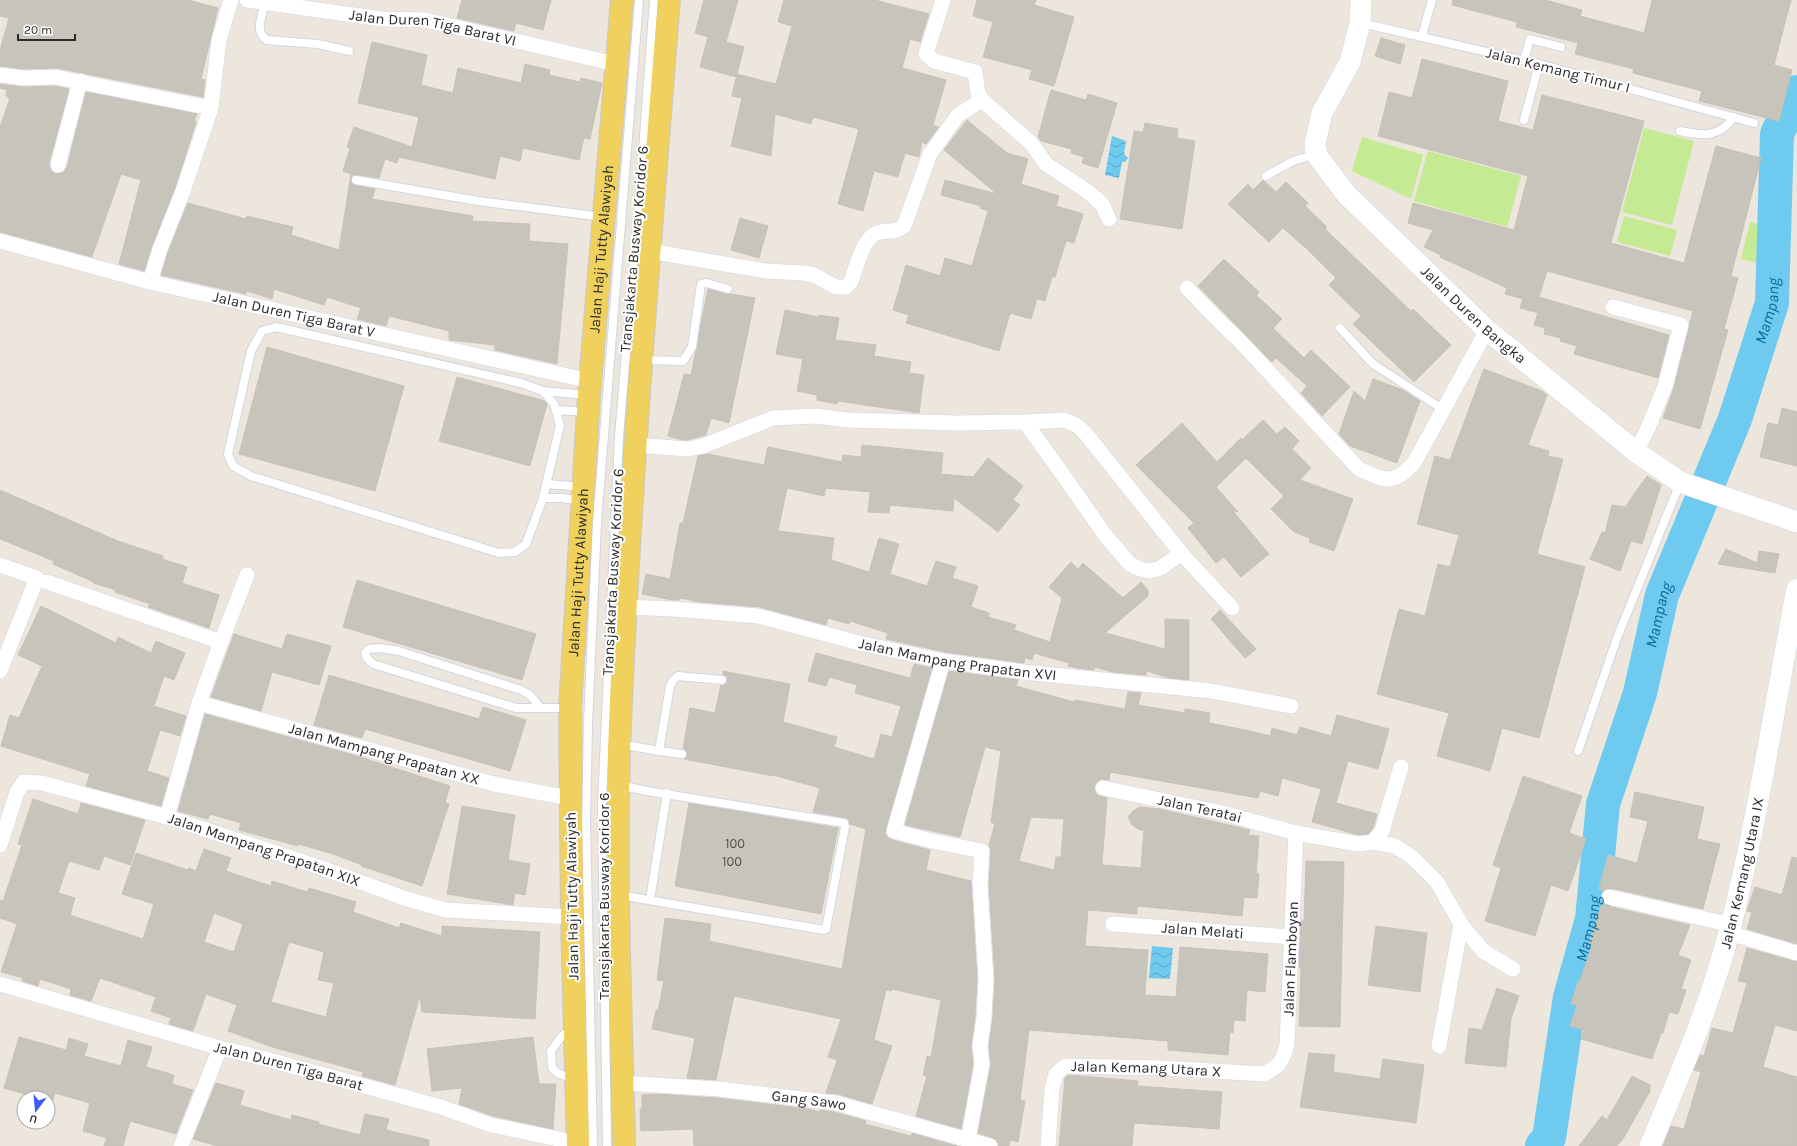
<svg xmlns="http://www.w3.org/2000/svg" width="1797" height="1146" font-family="Karla,sans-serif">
	<defs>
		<pattern id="water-waves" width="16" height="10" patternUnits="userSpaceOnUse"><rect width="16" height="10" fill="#6fcaef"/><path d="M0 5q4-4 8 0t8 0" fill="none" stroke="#5ba4c2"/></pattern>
	</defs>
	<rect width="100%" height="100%" fill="#ece6dc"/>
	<g fill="#c4ea94">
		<polygon points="1644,128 1694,141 1672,225 1622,212"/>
		<polygon points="1362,137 1423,155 1411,199 1352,171"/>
		<polygon points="1428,151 1521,176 1507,227 1414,201"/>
		<polygon points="1624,216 1677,230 1670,256 1617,242"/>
		<polygon points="1750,222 1775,228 1766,265 1741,259"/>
	</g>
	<g fill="url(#water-waves)">
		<polygon points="1112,136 1126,141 1124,154 1128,158 1125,162 1122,162 1119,178 1105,175"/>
		<polygon points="1152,946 1173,948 1170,979 1149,978"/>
	</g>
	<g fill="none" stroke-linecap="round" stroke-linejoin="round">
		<path stroke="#6fcaef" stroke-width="34" id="s1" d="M1542,1146L1549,1138L1570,997L1592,919L1603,804L1640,693L1662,595L1735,419L1772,303L1777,134L1797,92"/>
	</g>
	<g fill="#c7c4bb" stroke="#c8c2b6" fill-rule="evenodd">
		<polygon points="0,0 188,0 218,8 201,79 205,80 203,97 57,68 24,69 0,66 0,50 9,18 0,16"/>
		<polygon points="462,0 551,0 543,30 516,23 514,31 457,18"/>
		<polygon points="704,0 738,0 726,42 744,47 736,77 700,67 708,37 695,33"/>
		<polygon points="784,0 875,0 929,14 920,42 910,39 902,68 946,80 933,125 939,127 926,144 922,142 919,157 905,153 898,177 874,171 863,211 838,204 859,129 813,117 811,124 775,114 771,156 731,146 742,98 732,96 737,74 776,84 792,26 778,22"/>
		<polygon points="977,0 1036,0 1034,5 1074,17 1054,86 1029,79 1032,70 983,57 993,22 973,16"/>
		<polygon points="1453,0 1545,0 1582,10 1580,16 1644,33 1652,0 1791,0 1774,65 1792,70 1779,121 1699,101 1702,91 1633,73 1634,69 1575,54 1578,43 1516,27 1517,22 1452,5"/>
		<polygon points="1381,38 1405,45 1400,64 1375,56"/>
		<polygon points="372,42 427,55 421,85 453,93 458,68 521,83 525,64 550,70 549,75 580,82 581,78 602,83 590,139 584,138 579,160 523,148 520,161 500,156 495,179 399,157 397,163 385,159 379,178 357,175 352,176 351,179 355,185 375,189 372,199 473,216 472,221 530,224 529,241 568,244 557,364 495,350 495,345 449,340 449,331 389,316 386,326 357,319 361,308 327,297 324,305 274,289 272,299 247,291 246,294 161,275 168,252 188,203 246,219 247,216 293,227 291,235 339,250 351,174 343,171 350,148 347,147 354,127 412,147 419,117 358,103"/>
		<polygon points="1422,59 1508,81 1498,121 1533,130 1542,95 1644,121 1611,243 1684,263 1716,146 1761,158 1731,276 1738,278 1724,329 1728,330 1700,429 1663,418 1674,388 1693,311 1547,271 1539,297 1669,335 1658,378 1574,354 1577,346 1560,341 1561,338 1544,334 1545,328 1534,325 1538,313 1520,308 1523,299 1505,294 1507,288 1440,257 1441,255 1424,247 1433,230 1408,223 1413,203 1514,230 1528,176 1378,136 1389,92 1412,98"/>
		<polygon points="0,84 24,87 54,86 69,89 49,163 51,171 56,174 64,172 67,167 86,92 197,114 194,121 196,122 191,138 175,188 152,246 144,271 119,264 141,180 121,174 92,257 0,232 0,127 10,98 6,96 7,90 0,88"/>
		<polygon points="1051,90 1086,100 1088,94 1117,103 1098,168 1082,163 1084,157 1071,153 1072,149 1041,141 1038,137"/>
		<polygon points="967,120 1007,153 1028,159 1021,184 1059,196 1056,206 1083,214 1074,243 1066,241 1055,277 1052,277 1045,301 1037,299 1031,319 1010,313 999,351 906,323 909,315 893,310 906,265 940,276 945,258 972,266 988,211 980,208 981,206 941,195 945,180 997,194 944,150"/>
		<polygon points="1145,123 1178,129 1177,138 1195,141 1182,229 1120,219 1134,131 1143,132"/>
		<polygon points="1263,180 1276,192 1286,182 1308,203 1305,206 1327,227 1325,229 1411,311 1413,309 1451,345 1414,382 1353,324 1361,316 1329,285 1336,278 1306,248 1283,228 1269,242 1228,204 1248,184 1253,190"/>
		<polygon points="740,218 768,226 759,258 731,250"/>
		<polygon points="1224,259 1259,292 1256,295 1282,319 1273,328 1304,358 1311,350 1350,387 1322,416 1301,393 1307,386 1276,358 1272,362 1198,286"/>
		<polygon points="708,289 726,294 731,294 755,298 729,423 711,418 706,435 687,440 682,440 668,436 684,374 691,375"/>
		<polygon points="785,310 818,317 819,315 839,318 835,340 876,345 874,356 911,362 909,373 924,375 919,413 838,401 837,404 817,400 817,395 797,391 803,359 776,354"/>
		<polygon points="267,347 404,386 375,491 239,454"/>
		<polygon points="1484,369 1542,391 1547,395 1528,445 1549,451 1548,456 1563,459 1537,554 1585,567 1539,738 1502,728 1490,771 1437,756 1449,713 1377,694 1399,609 1425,616 1438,564 1450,567 1459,535 1417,524 1435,456 1450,460"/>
		<polygon points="457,377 545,401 547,404 530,466 439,441"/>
		<polygon points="1373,379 1403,390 1420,401 1397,463 1350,446 1339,434 1354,391 1365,401"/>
		<polygon points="1782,408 1797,412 1797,466 1760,457 1768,423 1778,425"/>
		<polygon points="1263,420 1277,434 1285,427 1299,441 1292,449 1311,468 1300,480 1353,499 1334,551 1309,542 1310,538 1294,532 1271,509 1284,496 1246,458 1216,487 1238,512 1232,510 1269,554 1241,577 1224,557 1216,563 1188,528 1194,523 1136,465 1182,423 1217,462 1241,438 1242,440"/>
		<polygon points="862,445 943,453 941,474 973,477 988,458 1023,486 1013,500 1020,505 998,532 954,498 953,511 890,505 889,513 868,512 870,492 826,488 824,496 787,488 778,531 834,538 831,560 869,572 879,538 899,544 890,574 927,586 936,561 956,567 952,578 978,586 971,607 989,613 988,617 1016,625 1014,630 1050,642 1062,598 1049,587 1071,562 1078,569 1083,563 1123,598 1141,582 1148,590 1148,596 1105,633 1165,649 1165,619 1189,620 1189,680 1169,678 1147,671 1146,675 1112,672 1095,667 1094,670 1077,668 1068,666 1069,663 1034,653 1032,660 1025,658 1024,663 945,652 886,639 888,633 850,621 849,624 828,618 826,625 759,607 700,602 680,598 679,600 673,600 642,594 646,574 670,579 680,523 683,523 698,456 708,454 764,465 768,447 842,462 843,455 861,457"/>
		<polygon points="1647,476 1661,485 1642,544 1631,541 1620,571 1590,559 1602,532 1605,533 1612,505 1625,507"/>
		<polygon points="0,490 118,541 163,556 162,559 187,567 182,583 219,595 209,628 148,607 150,604 115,592 116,590 93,583 94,582 53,564 54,561 0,539"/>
		<polygon points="1726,549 1757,563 1759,551 1779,554 1775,573 1718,564"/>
		<polygon points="357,580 536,634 522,680 343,627"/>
		<polygon points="41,606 116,643 118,637 151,653 156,641 185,653 174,680 164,676 154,706 186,716 180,736 160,730 147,771 169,778 161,806 86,786 90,774 1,746 10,715 19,718 42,666 18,655"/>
		<polygon points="1220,610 1256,649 1245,658 1211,619"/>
		<polygon points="234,634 282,649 287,634 331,646 319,685 272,672 261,711 211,697"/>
		<polygon points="816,653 910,678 914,664 932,668 885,833 887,837 892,840 930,850 926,870 971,881 977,979 975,1016 971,1045 973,1064 961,1129 916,1116 927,1076 923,1075 927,1056 931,1057 941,1000 892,989 891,991 886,990 874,1040 892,1046 872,1104 838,1094 826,1093 837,1060 828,1057 841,1019 734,996 716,1080 687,1078 695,1038 652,1029 656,1010 658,1011 664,981 657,980 665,918 711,924 709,941 842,969 866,829 850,824 848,819 845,818 813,812 820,788 773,775 773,776 684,759 687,757 687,752 683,749 690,708 715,713 721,685 725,685 727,681 727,677 723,675 723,671 790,684 783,722 837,737 834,747 874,759 881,734 892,737 901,706 855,693 857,685 829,677 826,686 808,681"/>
		<path d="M949,671L1018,680L1016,686L1074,702L1075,700L1125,709L1128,692L1141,693L1138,705L1185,713V709L1210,713L1209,723L1246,730L1270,736L1272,728L1297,735L1300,727L1331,736L1337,715L1389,729L1378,769L1348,761L1336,803L1377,814L1373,828L1368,834L1359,835L1312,822L1321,789L1282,778L1278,796L1260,791L1258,798L1110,772L1109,780L1101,779L1097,782L1094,787L1095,791L1097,795L1107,798L1102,865L1141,868L1144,830H1140L1132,825L1128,817L1133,811L1140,807L1160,809L1250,830L1248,835L1259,836L1256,874H1259L1257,898L1244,897L1242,916L1137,906V914L1088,910L1085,946L1148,950L1145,995L1176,997L1180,947L1268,954L1265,992L1247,990L1245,1021L1234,1020L1233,1033L1230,1032L1228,1055L1168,1050V1041L1029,1030L1020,1100L1025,1101L1018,1142L1010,1140L1009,1146H999L996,1139L978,1133L991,1065L989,1046L993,1017L995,979L989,885L991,852L989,845L995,824L991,822L1001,751L985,747L960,837L905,825ZM1031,817L1064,819L1061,857H1056L1054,870L1019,861Z"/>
		<polygon points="329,675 479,719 483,707 526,720 510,771 365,729 362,738 314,725"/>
		<polygon points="205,714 357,756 450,786 445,803 449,804 422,886 361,866 362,865 333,854 299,844 298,846 239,830 241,823 210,814 208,819 178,811"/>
		<polygon points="1523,776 1582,796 1569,833 1586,839 1568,891 1551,885 1535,936 1485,921 1501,868 1493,865"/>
		<polygon points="1635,792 1704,807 1697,839 1720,844 1703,909 1611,888 1603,891 1599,889 1608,855 1637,863 1648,821 1630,817"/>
		<path d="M33,799L78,814L81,803L145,820L130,865L104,856L99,870L69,861L58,893L75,898L70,915L143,939L154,904L122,894L136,853L188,870L189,868L196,871L204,849L231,858L226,871L271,886L272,881L307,892L309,888L356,902L353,912L399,928L401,923L442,936V926L540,932L535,1019L422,1012L420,995L395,1085L362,1076L363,1072L272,1047L228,1031L237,1005L206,994L193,1031L169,1024L171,1018L151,1011L156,997L100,978L91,1001L70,995L71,989L40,979L38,986L22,981L23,978L1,972L17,924L0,918V900L3,901L22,845L18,844ZM214,913L243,924L234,952L204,942ZM289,942L324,952L318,980L334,983L326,1017L271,1002Z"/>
		<polygon points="689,803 838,828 821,914 675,886"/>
		<polygon points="462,806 515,815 508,860 530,864 525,895 515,893 513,905 447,894"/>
		<polygon points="1792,857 1797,858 1797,944 1747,929 1752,912 1747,911 1755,887 1782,895"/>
		<polygon points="1306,861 1344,862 1340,1027 1299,1026 1301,968 1299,968 1301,921 1304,921"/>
		<polygon points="1602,903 1607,906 1690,925 1678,955 1691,960 1681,989 1686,990 1678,1014 1669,1012 1663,1033 1661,1033 1652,1059 1581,1039 1584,1030 1570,1026 1577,1005 1571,1004 1578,981 1580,981 1592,946 1589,945"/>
		<polygon points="1376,926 1427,933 1420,992 1368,985"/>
		<polygon points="1747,948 1797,962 1797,1031 1775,1025 1763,1067 1797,1077 1797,1146 1663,1146 1671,1126 1684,1129 1701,1072 1694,1070 1700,1055 1704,1056 1712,1028 1733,1033 1747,983 1738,981"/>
		<polygon points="1497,988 1519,996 1511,1018 1506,1067 1465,1063 1469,1028 1482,1030"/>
		<polygon points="19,1037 66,1050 69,1038 88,1044 84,1056 121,1066 128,1040 152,1047 146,1067 174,1075 172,1084 193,1090 176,1134 130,1121 123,1146 104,1146 107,1138 83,1131 90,1103 55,1093 52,1102 48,1101 48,1098 38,1098 4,1088"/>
		<polygon points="533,1037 539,1084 556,1084 553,1129 493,1116 459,1104 462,1088 432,1091 427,1049"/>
		<polygon points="1309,1053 1335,1055 1333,1072 1380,1079 1383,1059 1424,1065 1416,1123 1300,1107"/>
		<polygon points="1068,1075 1138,1081 1137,1086 1222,1092 1219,1129 1134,1123 1132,1146 1059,1146 1065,1078"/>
		<polygon points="1632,1076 1650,1085 1650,1091 1623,1139 1617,1146 1579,1146 1602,1116 1607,1120"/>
		<polygon points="216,1083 244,1091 240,1105 291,1120 292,1115 319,1122 318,1124 360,1135 365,1114 389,1119 386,1130 429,1140 429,1146 217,1146 193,1139"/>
		<polygon points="657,1094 718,1098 808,1109 820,1112 820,1110 834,1112 866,1121 865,1124 911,1136 912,1133 957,1146 694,1146 693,1129 641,1131 640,1109 642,1109 642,1095"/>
	</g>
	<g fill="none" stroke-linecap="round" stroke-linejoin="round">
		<defs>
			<g id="lane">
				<path d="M265,4C262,16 254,32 267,40L318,44L349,51"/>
				<polyline points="1361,23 1539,64 1754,123"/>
				<polyline points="1422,36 1432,0"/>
				<polyline points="1524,60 1530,39 1561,47"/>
				<polyline points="1524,120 1539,64"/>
				<path d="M1680,131C1703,136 1719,138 1734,117"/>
				<polyline points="1266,176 1293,161 1316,154"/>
				<polyline points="356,180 478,201 603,217"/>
				<polygon points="276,327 521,383 543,391 554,404 560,425 543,498 526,544 515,552 499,553 251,476 233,466 228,454 251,351 262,331"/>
				<polyline points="1340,328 1373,364 1444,410"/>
				<polyline points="643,360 683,361 692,347 701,284 707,283 728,289"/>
				<polyline points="543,391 588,395"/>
				<polyline points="556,410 588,412"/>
				<polyline points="546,484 583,487"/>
				<polyline points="543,498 562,498 582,501"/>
				<polyline points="540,707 530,695 521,690 399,651 379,648 369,649 365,653 367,658 373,664 516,708 570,708"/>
				<polyline points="620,744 659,751"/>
				<polyline points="1578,751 1617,638 1680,483"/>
				<polyline points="682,754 659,751 670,686 673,680 678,676 722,680"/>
				<polyline points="619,785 647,791 844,823 845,827 826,929 824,930 619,895"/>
				<polyline points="650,900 667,793"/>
				<polyline points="573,1028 561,1037 551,1051 552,1068 559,1074 575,1079"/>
				<polyline points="593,1146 586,822 588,723 597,522 639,0"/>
				<polyline points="607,1146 602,804 619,436 641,178 654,0"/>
			</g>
			<g id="street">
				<path id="s2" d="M247,0L382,19L425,20L616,64"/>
				<polyline points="943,0 926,54 934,61 975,72 978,94 982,100 1032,144 1046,164 1087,191 1102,204 1109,219"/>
				<polyline points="0,75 24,78 55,77 211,108"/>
				<polyline points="58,165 80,81"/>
				<path id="s3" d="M0,241L150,282L590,381"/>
				<path d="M649,251L766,271L803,273L814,275L836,287H846L851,282C855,270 864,236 877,233C885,230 897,233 904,226L930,154L958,115L982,100"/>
				<polyline points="150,282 160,249 183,191 211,108 219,40 231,0"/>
				<path d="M1187,288C1204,305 1220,323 1238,339L1359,469C1386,481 1392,486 1414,463L1487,330"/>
				<polyline points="1613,307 1681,325 1665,386 1648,428 1636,452"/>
				<polyline points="1025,422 1066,479 1105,535 1130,564 1140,569 1150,571 1161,568 1181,553"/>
				<polyline points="635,445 688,449 703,446 773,418 816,416 847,420 958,423 1025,422 1065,420 1078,426 1086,434 1181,553 1232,608"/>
				<polyline points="0,565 37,578 0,671"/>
				<polyline points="47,582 221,642 199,703 167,817"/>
				<path id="s4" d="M626,607L673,609L758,616L859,643L943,661L1024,672L1211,691L1291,706"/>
				<polyline points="221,642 247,575"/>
				<polyline points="943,661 894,831 932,841 982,851 980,885 986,979 984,1017 980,1046 982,1064 968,1140"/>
				<path id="s5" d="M199,703L494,784L570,798"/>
				<path id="s6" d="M1103,788L1223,813L1296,833L1358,844L1373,842L1382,831L1401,767"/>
				<polyline points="1373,842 1395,846 1412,857 1437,882 1461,924 1483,951 1513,969"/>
				<path id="s7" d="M0,845L17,792L24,782L42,783L167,817L319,867L404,898L445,910L572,917"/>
				<polyline points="1609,897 1732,925"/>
				<path id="s8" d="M1113,924L1292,937"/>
				<polyline points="1729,933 1797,953"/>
				<path id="s9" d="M0,984L220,1048L262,1058L441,1107L491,1125L578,1143"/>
				<polyline points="1439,1046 1461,924"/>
				<path id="s10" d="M623,1083L719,1089L836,1103L990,1146"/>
				<polyline points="181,1146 220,1048"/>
				<path id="s11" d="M1048,1146L1052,1089L1056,1074L1065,1066L1162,1068L1264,1074C1281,1065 1282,1062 1287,1045L1296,833"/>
			</g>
			<g id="secondary">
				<path id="s12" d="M1361,0L1360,23L1350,62L1322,113L1315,144L1316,154L1347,195L1487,330L1636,452L1680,482L1797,522"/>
				<path id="s13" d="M1650,1146C1680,1074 1712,1001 1731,925C1759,814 1775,701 1797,589"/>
			</g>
			<g id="primary">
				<path id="s14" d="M578,1146L572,917L570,708L589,395L622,0"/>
				<path d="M624,1146C621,1006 614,865 620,725C630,483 650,241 669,0"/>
			</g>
		</defs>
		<use href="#lane" stroke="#d2d5e3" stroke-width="10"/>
		<use href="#street" stroke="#d2d5e3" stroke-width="16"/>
		<use href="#secondary" stroke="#d2d5e3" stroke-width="22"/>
		<use href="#primary" stroke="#c8c8c8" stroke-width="24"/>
		<use href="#lane" stroke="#fff" stroke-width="8"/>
		<use href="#street" stroke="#fff" stroke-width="15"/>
		<use href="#secondary" stroke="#fff" stroke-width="21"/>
		<use href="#primary" stroke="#f1d15d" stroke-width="22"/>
	</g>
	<g text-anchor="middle" stroke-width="4" stroke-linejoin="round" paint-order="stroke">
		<g font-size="13" fill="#51504e">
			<text x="735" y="848">100</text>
			<text x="732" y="866">100</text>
		</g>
		<g font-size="15" fill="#2a2a2a" stroke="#fff">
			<text dy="5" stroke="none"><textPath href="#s2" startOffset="188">Jalan Duren Tiga Barat VI</textPath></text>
			<text transform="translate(1558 70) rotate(14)" y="5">Jalan Kemang Timur I</text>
			<text dy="5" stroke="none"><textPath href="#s14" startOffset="898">Jalan Haji Tutty Alawiyah</textPath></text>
			<text transform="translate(634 249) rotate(-85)" y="5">Transjakarta Busway Koridor 6</text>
			<text dy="5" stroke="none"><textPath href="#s12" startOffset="389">Jalan Duren Bangka</textPath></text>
			<text dy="5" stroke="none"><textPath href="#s3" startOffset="303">Jalan Duren Tiga Barat V</textPath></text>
			<text dy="5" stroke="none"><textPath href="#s14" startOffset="574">Jalan Haji Tutty Alawiyah</textPath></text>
			<text transform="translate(613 572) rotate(-87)" y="5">Transjakarta Busway Koridor 6</text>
			<text dy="5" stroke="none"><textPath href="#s4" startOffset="337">Jalan Mampang Prapatan XVI</textPath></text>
			<text dy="5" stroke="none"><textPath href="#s5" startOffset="192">Jalan Mampang Prapatan XX</textPath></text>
			<text dy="5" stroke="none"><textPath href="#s6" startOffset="99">Jalan Teratai</textPath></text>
			<text dy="5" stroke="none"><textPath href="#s7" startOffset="318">Jalan Mampang Prapatan XIX</textPath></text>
			<text dy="5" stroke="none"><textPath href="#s13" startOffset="289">Jalan Kemang Utara IX</textPath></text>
			<text transform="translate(572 896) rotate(-91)" y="5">Jalan Haji Tutty Alawiyah</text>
			<text transform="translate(604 896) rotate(-90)" y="5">Transjakarta Busway Koridor 6</text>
			<text dy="5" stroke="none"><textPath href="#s8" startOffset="90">Jalan Melati</textPath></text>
			<text dy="5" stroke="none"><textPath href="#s11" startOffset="409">Jalan Flamboyan</textPath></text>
			<text dy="5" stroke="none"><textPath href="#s9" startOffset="300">Jalan Duren Tiga Barat</textPath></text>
			<text dy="5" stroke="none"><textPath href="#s11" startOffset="166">Jalan Kemang Utara X</textPath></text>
			<text dy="5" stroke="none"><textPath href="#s10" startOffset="187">Gang Sawo</textPath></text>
		</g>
		<g font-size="16" font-style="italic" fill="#0d689c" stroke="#fff">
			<text dy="6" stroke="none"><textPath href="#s1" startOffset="871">Mampang</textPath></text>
			<text dy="6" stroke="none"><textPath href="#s1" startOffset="547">Mampang</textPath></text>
			<text dy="6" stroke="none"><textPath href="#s1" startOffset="224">Mampang</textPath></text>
		</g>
	</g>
	<g transform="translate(36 1110) rotate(196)"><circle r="19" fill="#ffffff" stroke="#aaaaaa"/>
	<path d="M0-3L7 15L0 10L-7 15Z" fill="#3c5cfa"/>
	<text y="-6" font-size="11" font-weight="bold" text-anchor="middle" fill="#2a2a2a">U</text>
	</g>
	<path d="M18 34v6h57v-6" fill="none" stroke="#2a2a2a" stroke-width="2"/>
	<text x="24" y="34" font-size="12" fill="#2a2a2a" stroke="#ffffff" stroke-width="3" paint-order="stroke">20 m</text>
</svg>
